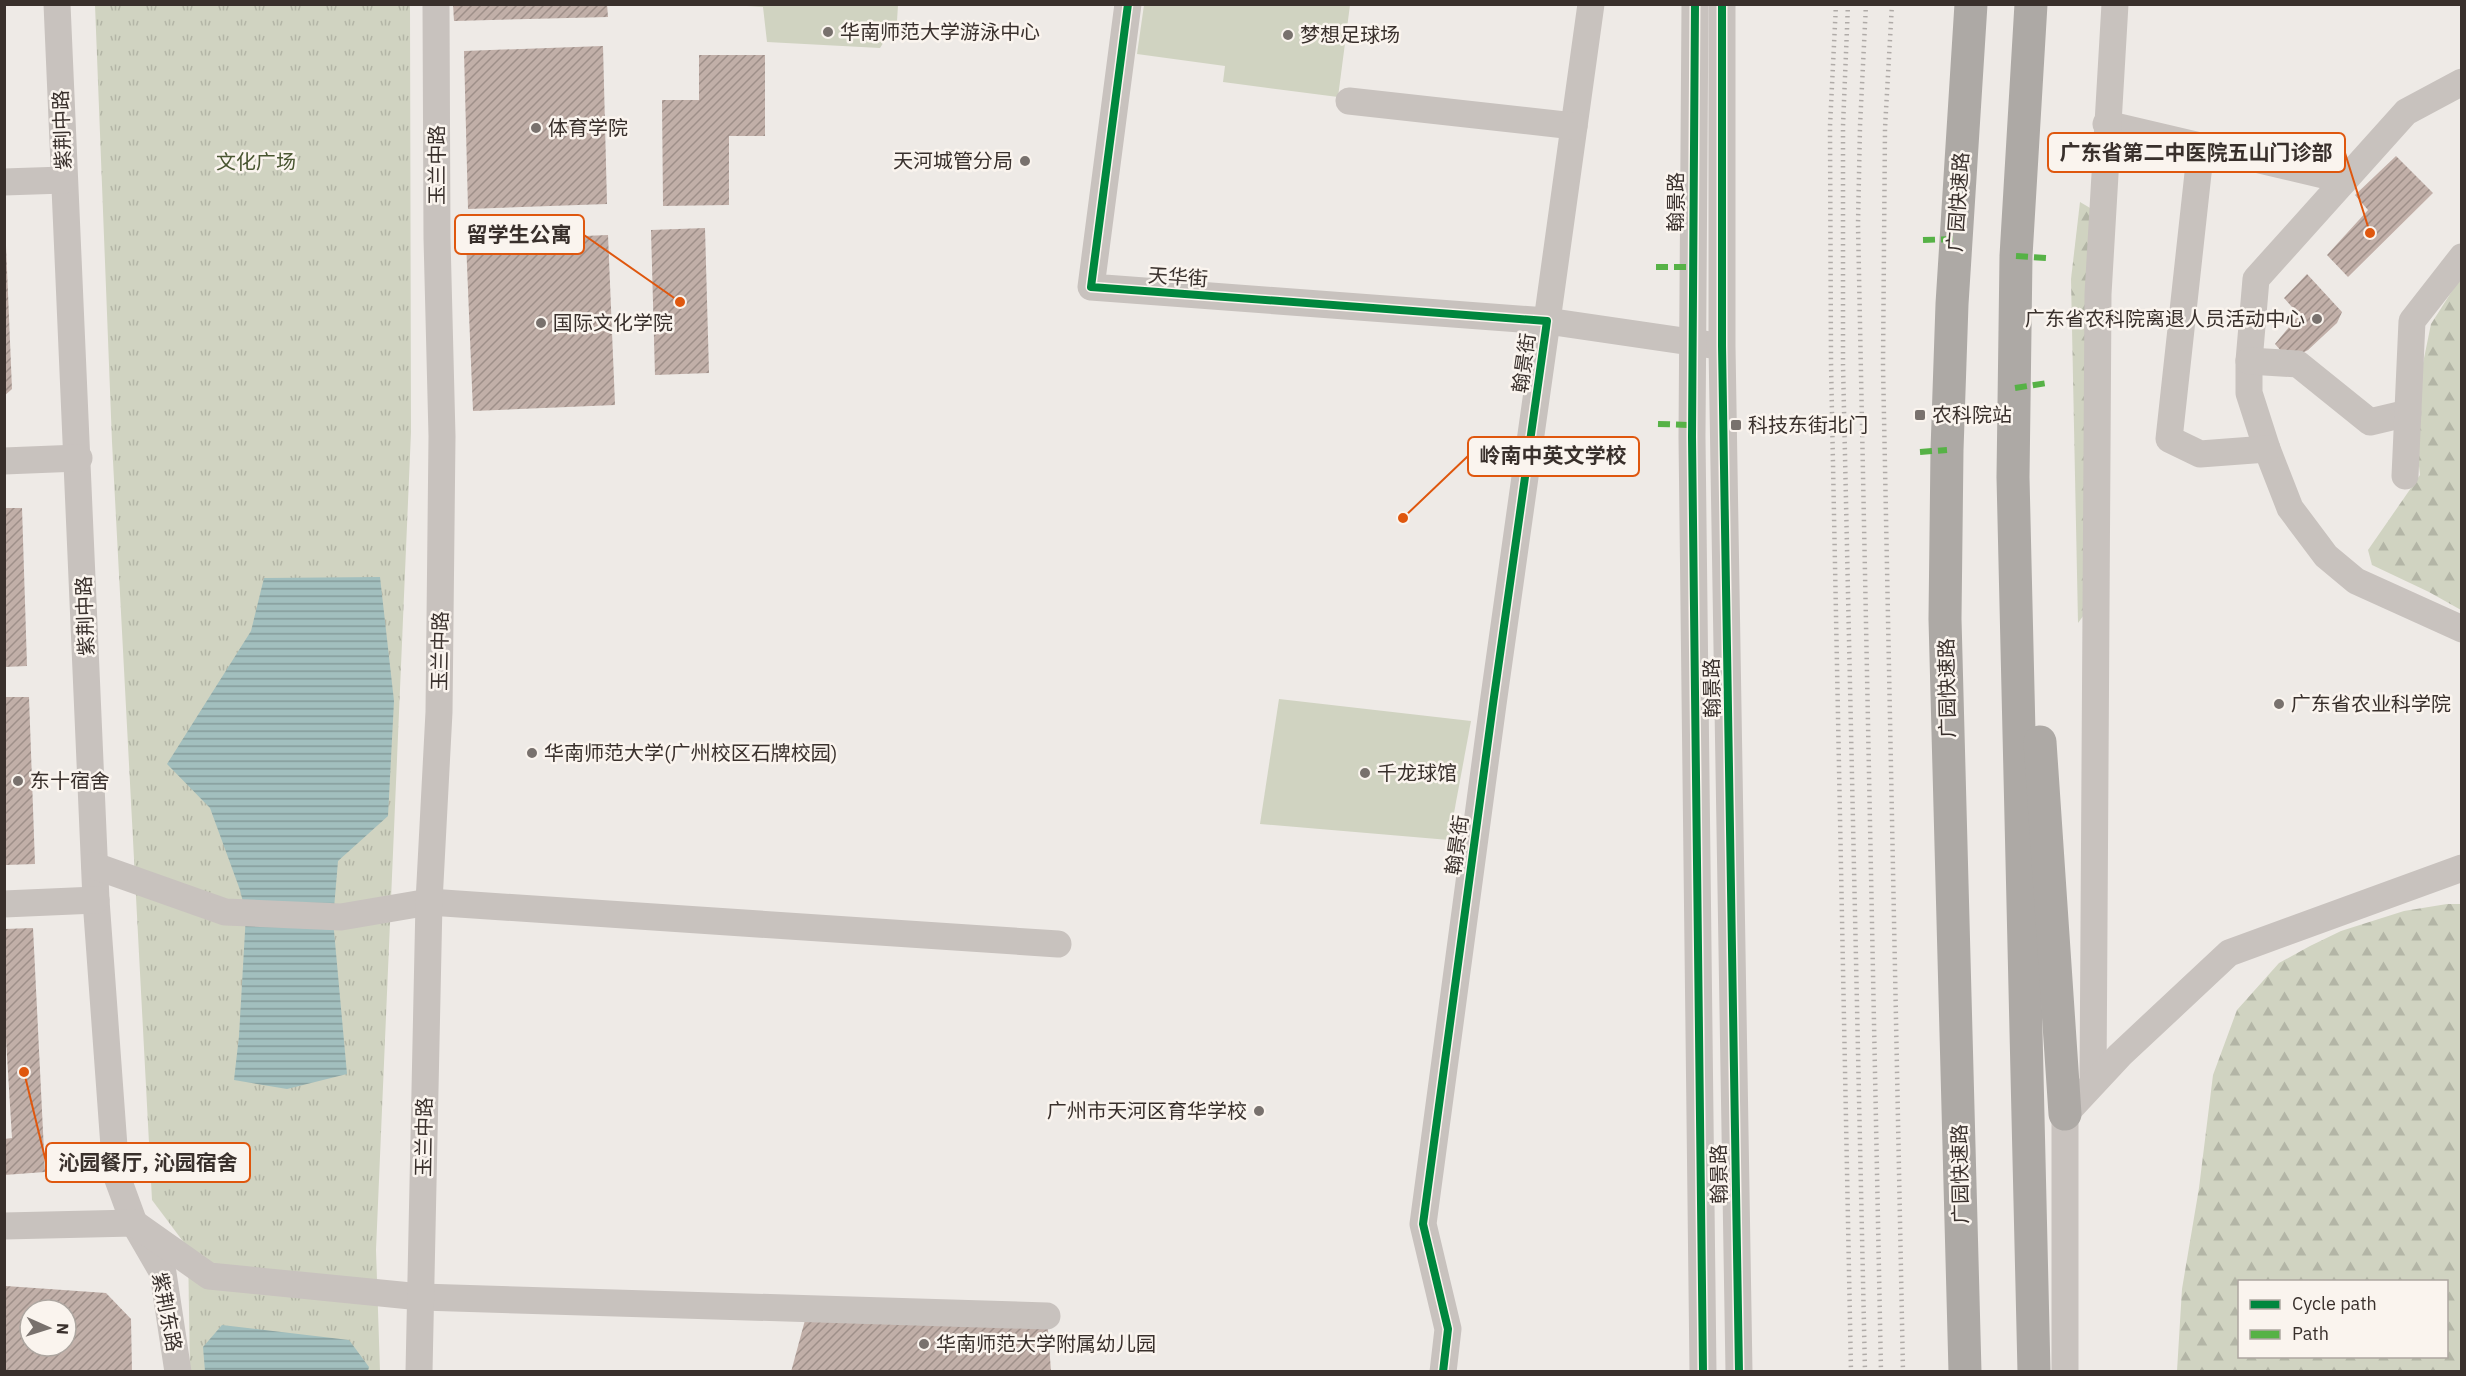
<svg xmlns="http://www.w3.org/2000/svg" width="2466" height="1376" font-family="'IBM Plex Sans','Noto Sans SC',sans-serif">
	<defs>
		<pattern id="forest-firs" width="22" height="20" patternUnits="userSpaceOnUse" patternTransform="scale(1.5)"><rect width="22" height="20" fill="#d0d3c1"/><path d="M5 1l3.5 6h-7zM16 11l3.5 6h-7z" fill="#b3b5a6"/></pattern>
		<pattern id="park-tufts" width="24" height="20" patternUnits="userSpaceOnUse" patternTransform="scale(1.5)"><rect width="24" height="20" fill="#d0d3c1"/><path d="M3 7l-1-3M5 7V3M7 7l1-3M15 17l-1-3M17 17v-4M19 17l1-3" fill="none" stroke="#b3b5a6"/></pattern>
		<pattern id="water-rules" width="6" height="5" patternUnits="userSpaceOnUse" patternTransform="scale(1.5)"><rect width="6" height="5" fill="#a2bfbe"/><path d="M0 2.5h6" fill="none" stroke="#859c9b"/></pattern>
		<pattern id="building-hatch" width="6" height="6" patternUnits="userSpaceOnUse" patternTransform="scale(1.5)"><rect width="6" height="6" fill="#c1afa8"/><path d="M-1 1l2-2M0 6l6-6M5 7l2-2" fill="none" stroke="#9e8f89"/></pattern>
	</defs>
	<rect width="100%" height="100%" fill="#eeeae6"/>
	<g fill="#d0d3c1">
		<polygon points="731,5 898,4 898,5 897,21 880,48 767,42 763,7"/>
		<polygon points="1144,5 1350,5 1338,97 1223,82 1225,66 1137,54"/>
		<polygon points="1279,699 1471,721 1449,840 1260,824"/>
	</g>
	<g fill="url(#forest-firs)" fill-rule="evenodd">
		<polygon points="2080,202 2102,215 2098,596 2078,623 2071,279"/>
		<polygon points="2461,277 2461,610 2429,592 2372,565 2368,550 2420,475 2413,412 2431,324"/>
		<path d="M2447,904H2462L2461,1371H2177L2182,1289L2199,1188L2213,1075L2237,1010L2279,963L2310,946L2341,931L2404,911ZM2240,1282H2446V1356H2240Z"/>
	</g>
	<polygon fill="url(#park-tufts)" points="95,5 410,5 411,432 376,1250 380,1371 190,1371 188,1248 152,1200 112,442"/>
	<g fill="url(#water-rules)">
		<polygon points="380,577 394,701 388,816 338,861 333,920 347,1074 287,1089 234,1080 239,1036 246,914 240,890 210,808 167,764 251,631 264,578"/>
		<polygon points="222,1325 349,1340 369,1367 368,1371 205,1371 203,1347"/>
	</g>
	<g fill="url(#building-hatch)" fill-rule="evenodd">
		<polygon points="453,4 607,4 608,17 454,21"/>
		<polygon points="603,46 607,204 468,209 464,51"/>
		<polygon points="699,55 765,55 765,136 729,136 729,205 663,206 662,100 699,100"/>
		<polygon points="2396,156 2433,193 2348,277 2327,255 2368,210 2355,195"/>
		<polygon points="705,228 709,373 655,375 651,230"/>
		<polygon points="608,235 615,405 473,411 466,241"/>
		<polygon points="4,246 6,246 12,389 4,396"/>
		<polygon points="2307,274 2342,312 2337,323 2308,350 2289,360 2275,344 2299,315 2284,298"/>
		<polygon points="4,508 22,508 27,666 4,667"/>
		<polygon points="5,697 29,697 35,864 5,865"/>
		<polygon points="33,928 45,1172 4,1175 4,1139 12,1138 4,1007 4,929"/>
		<path d="M6,1286L106,1293L131,1319L132,1372H4ZM30,1310H66V1346H30Z"/>
		<polygon points="808,1309 1047,1316 1051,1372 791,1372"/>
	</g>
	<g fill="none" stroke-linecap="round" stroke-linejoin="round">
		<g stroke="#c8c2be" stroke-width="27">
			<polyline points="57,4 96,900 116,1174 134,1223 163,1273 178,1372"/>
			<polyline points="1128,4 1091,287 1547,321 1493,704 1423,1224 1448,1329 1443,1372"/>
			<polyline points="1591,4 1547,321 1711,345"/>
			<polyline points="1695,4 1692,437 1703,1372"/>
			<polyline points="1722,4 1722,346 1739,1372"/>
			<polyline points="2462,82 2406,112 2256,279 2249,361 2249,393 2267,449 2290,508 2326,556 2356,581 2462,629"/>
			<polyline points="1349,101 1574,126"/>
			<polyline points="2106,124 2345,180"/>
			<polyline points="2201,146 2169,439 2200,454 2267,449"/>
			<polyline points="4,182 64,180"/>
			<polyline points="2249,361 2298,364 2370,422 2408,413"/>
			<polyline points="4,461 79,458"/>
			<polyline points="2405,476 2412,321 2462,257"/>
			<polyline points="95,866 225,912 341,917 429,902 1058,944"/>
			<polyline points="4,904 96,900"/>
			<polyline points="2093,1083 2098,294 2115,4"/>
			<polyline points="4,1226 134,1223 209,1276 421,1297 1047,1316"/>
			<polyline points="419,1372 429,902 439,712 442,436 437,238 436,4"/>
			<polyline points="2065,1372 2065,1114 2120,1055 2229,953 2462,868"/>
		</g>
		<g stroke="#ada9a5" stroke-width="33">
			<polyline points="2031,4 2016,256 2013,477 2034,1372"/>
			<polyline points="2040,742 2065,1114"/>
			<polyline points="1965,1372 1945,619 1947,450 1952,304 1971,4"/>
		</g>
		<g stroke="#b0aba8" stroke-width="4.5" stroke-dasharray="1.5 4.5" stroke-linecap="butt">
			<polyline points="1836,4 1830,126 1831,363 1851,1372"/>
			<polyline points="1848,4 1843,126 1843,364 1865,1372"/>
			<polyline points="1866,4 1860,126 1858,224 1881,1372"/>
			<polyline points="1892,4 1885,128 1883,366 1903,1372"/>
		</g>
		<g stroke="#56b246" stroke-width="6" stroke-dasharray="12 6" stroke-linecap="butt">
			<polyline points="1923,240 1955,239"/>
			<polyline points="2016,256 2047,258"/>
			<polyline points="1656,267 1692,267"/>
			<polyline points="2015,388 2047,383"/>
			<polyline points="1658,424 1692,425"/>
			<polyline points="1920,452 1947,450"/>
		</g>
		<defs>
			<g id="cycleway">
				<polyline points="1128,4 1091,287 1547,321 1493,704 1423,1224 1448,1329 1443,1372"/>
				<polyline points="1695,4 1692,437 1703,1372"/>
				<polyline points="1722,4 1722,346 1739,1372"/>
			</g>
		</defs>
		<use href="#cycleway" stroke="#faf4ee" stroke-width="11"/>
		<use href="#cycleway" stroke="#00873e" stroke-width="8"/>
	</g>
	<g fill="#78716d" stroke="#faf4ee" stroke-width="2">
		<circle cx="828" cy="32" r="6"/>
		<circle cx="1288" cy="35" r="6"/>
		<circle cx="536" cy="128" r="6"/>
		<circle cx="1025" cy="161" r="6"/>
		<circle cx="2317" cy="319" r="6"/>
		<circle cx="541" cy="323" r="6"/>
		<rect x="1914" y="409" width="12" height="12" rx="3"/>
		<rect x="1730" y="419" width="12" height="12" rx="3"/>
		<circle cx="2279" cy="704" r="6"/>
		<circle cx="532" cy="753" r="6"/>
		<circle cx="1365" cy="773" r="6"/>
		<circle cx="18" cy="781" r="6"/>
		<circle cx="1259" cy="1111" r="6"/>
		<circle cx="924" cy="1344" r="6"/>
	</g>
	<g text-anchor="middle" stroke-width="5" stroke-linejoin="round" paint-order="stroke">
		<g font-size="20" fill="#39302c" stroke="#faf4ee" text-anchor="start">
			<text x="840" y="39">华南师范大学游泳中心</text>
			<text x="1300" y="42">梦想足球场</text>
			<text x="548" y="135">体育学院</text>
			<text x="1013" y="168" text-anchor="end">天河城管分局</text>
			<text x="2305" y="326" text-anchor="end">广东省农科院离退人员活动中心</text>
			<text x="553" y="330">国际文化学院</text>
			<text x="1932" y="422">农科院站</text>
			<text x="1748" y="432">科技东街北门</text>
			<text x="2291" y="711">广东省农业科学院</text>
			<text x="544" y="760">华南师范大学(广州校区石牌校园)</text>
			<text x="1377" y="780">千龙球馆</text>
			<text x="30" y="788">东十宿舍</text>
			<text x="1247" y="1118" text-anchor="end">广州市天河区育华学校</text>
			<text x="936" y="1351">华南师范大学附属幼儿园</text>
		</g>
		<g font-size="20" fill="#39302c" stroke="#faf4ee">
			<text transform="translate(62 130) rotate(-92)" y="7">紫荆中路</text>
			<text transform="translate(437 165) rotate(-90)" y="7">玉兰中路</text>
			<text transform="translate(1676 202) rotate(-90)" y="7">翰景路</text>
			<text transform="translate(1958 202) rotate(-86)" y="7">广园快速路</text>
			<text transform="translate(1178 277) rotate(4)" y="7">天华街</text>
			<text transform="translate(1524 363) rotate(-82)" y="7">翰景街</text>
			<text transform="translate(85 616) rotate(-92)" y="7">紫荆中路</text>
			<text transform="translate(440 651) rotate(-89)" y="7">玉兰中路</text>
			<text transform="translate(1712 688) rotate(-91)" y="7">翰景路</text>
			<text transform="translate(1947 688) rotate(-91)" y="7">广园快速路</text>
			<text transform="translate(1457 845) rotate(-82)" y="7">翰景街</text>
			<text transform="translate(424 1137) rotate(-89)" y="7">玉兰中路</text>
			<text transform="translate(1719 1174) rotate(-91)" y="7">翰景路</text>
			<text transform="translate(1960 1174) rotate(-91)" y="7">广园快速路</text>
			<text transform="translate(167 1312) rotate(79)" y="7">紫荆东路</text>
		</g>
		<g font-size="20" fill="#495631" stroke="#faf4ee">
			<text x="256" y="169">文化广场</text>
		</g>
	</g>
	<path fill="none" stroke="#df570e" stroke-width="2" d="M2370 233L2345 153M680 302L584 235M1403 518L1468 456M24 1072L46 1162"/>
	<g fill="#df570e" stroke="#faf4ee" stroke-width="2">
		<circle cx="2370" cy="233" r="6"/>
		<circle cx="680" cy="302" r="6"/>
		<circle cx="1403" cy="518" r="6"/>
		<circle cx="24" cy="1072" r="6"/>
	</g>
	<g fill="#faf4ee" stroke="#df570e" stroke-width="2">
		<rect x="2048" y="133" width="297" height="39" rx="6"/>
		<rect x="455" y="215" width="129" height="39" rx="6"/>
		<rect x="1468" y="437" width="171" height="39" rx="6"/>
		<rect x="46" y="1143" width="204" height="39" rx="6"/>
	</g>
	<g font-size="21" text-anchor="middle" font-weight="bold" fill="#39302c">
		<text x="2196" y="160">广东省第二中医院五山门诊部</text>
		<text x="519" y="242">留学生公寓</text>
		<text x="1553" y="463">岭南中英文学校</text>
		<text x="148" y="1170">沁园餐厅, 沁园宿舍</text>
	</g>
	<rect width="2466" height="1376" fill="none" stroke="#39302c" stroke-width="12"/>
	<rect x="2238" y="1280" width="210" height="78" fill="#faf4ee" stroke="#ada6a0" stroke-width="1.5"/>
	<rect x="2250" y="1300" width="30" height="9" fill="#00873e" stroke="#ada6a0" stroke-width="1.5"/>
	<text x="2292" y="1310" font-size="18" fill="#39302c">Cycle path</text>
	<rect x="2250" y="1330" width="30" height="9" fill="#56b246" stroke="#ada6a0" stroke-width="1.5"/>
	<text x="2292" y="1340" font-size="18" fill="#39302c">Path</text>
	<g transform="translate(48 1328) rotate(93)"><circle r="28" fill="#faf4ee" stroke="#ada6a0" stroke-width="1.5"/>
	<path d="M0-4.5L10 22L0 15L-10 22Z" fill="#78716d"/>
	<text y="-9" font-size="16" font-weight="bold" text-anchor="middle" fill="#39302c">N</text>
	</g>
</svg>
